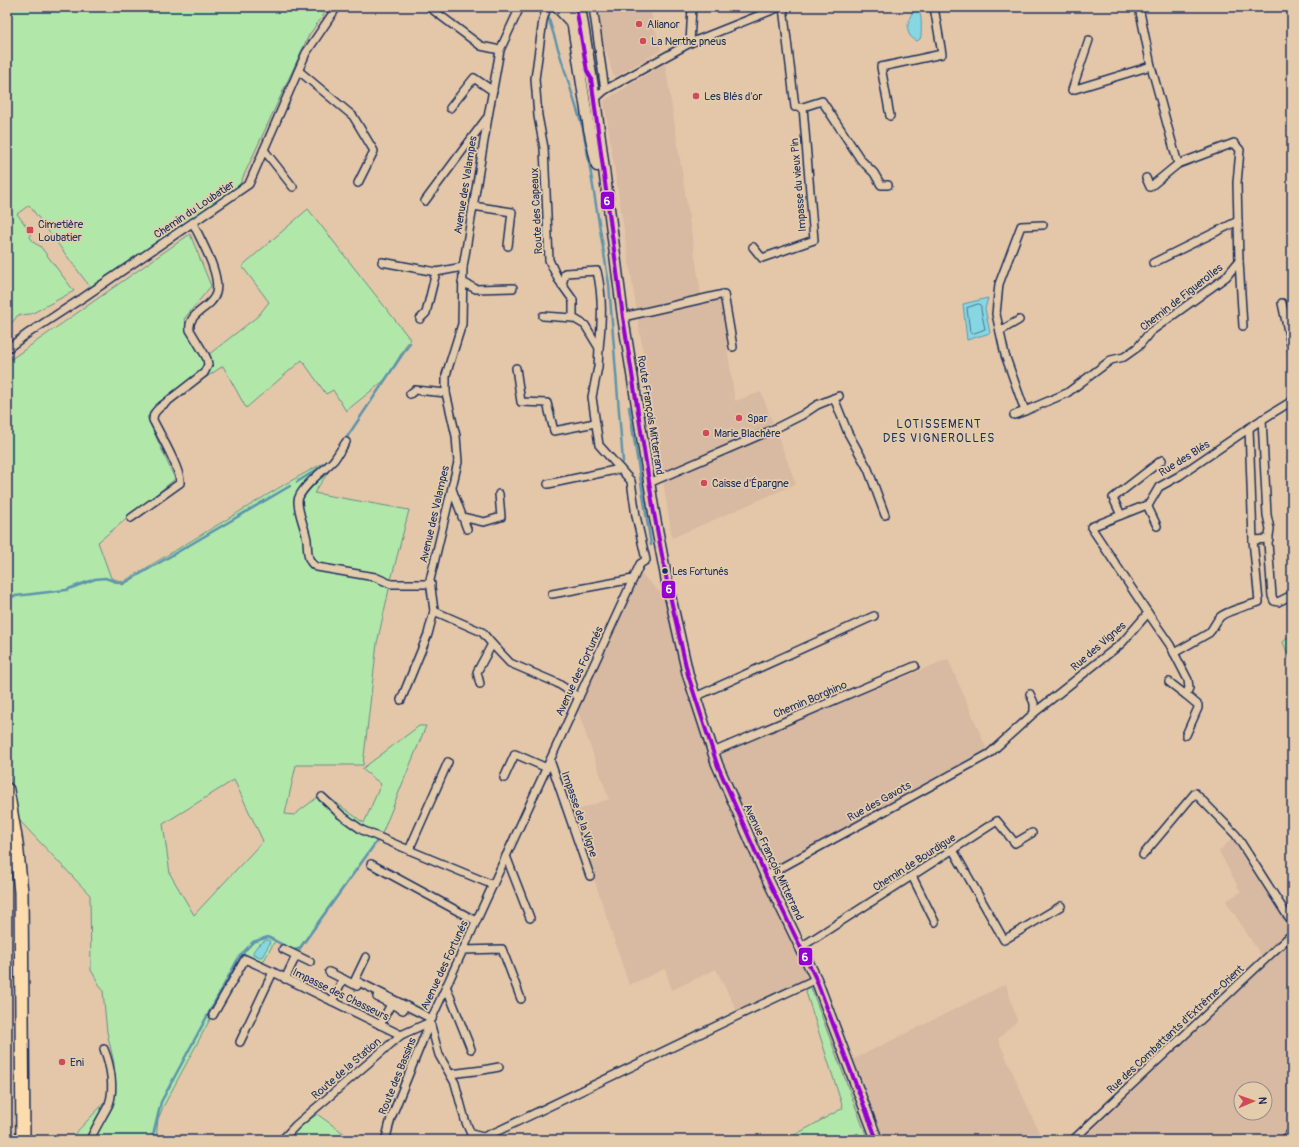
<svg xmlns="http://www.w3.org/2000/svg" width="1299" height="1147" font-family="Pangolin,sans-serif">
	<rect width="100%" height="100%" fill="#e4c7a9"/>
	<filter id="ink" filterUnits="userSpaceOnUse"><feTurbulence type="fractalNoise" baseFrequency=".025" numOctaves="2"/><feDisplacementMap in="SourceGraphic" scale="8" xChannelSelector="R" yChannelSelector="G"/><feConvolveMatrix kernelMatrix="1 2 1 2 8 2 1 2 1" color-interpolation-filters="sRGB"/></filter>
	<g filter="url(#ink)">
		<g fill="#d8b9a1" fill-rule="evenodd">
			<polygon points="597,7 649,7 661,50 617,76 613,75 604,43"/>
			<polygon points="665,63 701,295 720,300 735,401 761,392 796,484 672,538 604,101"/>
			<polygon points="639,572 672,604 714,756 948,659 989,754 766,876 816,979 739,1015 716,969 672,990 665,969 629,985 572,812 609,799 577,709"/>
			<path d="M1236,835L1292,920V1140H1082L1221,1008L1266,963L1226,901L1241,892L1219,851ZM1241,1089H1265V1113H1241Z"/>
			<polygon points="1006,984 1017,1021 998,1039 1042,1140 877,1140 848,1062"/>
		</g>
		<g fill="#b2e7aa" stroke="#668b84" fill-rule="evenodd">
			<polygon points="7,7 329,7 309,35 238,188 90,287 29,205 17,214 30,231 30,237 34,243 40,246 74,291 31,314 18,315 7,329"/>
			<path d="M308,209L410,339L386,379L346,411L333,390L326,394L302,360L246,408L223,366L147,417L175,479L98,542L111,578L123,582L287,483L327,461L346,439L349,442L314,493L409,510L392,576L377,643L363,765H296L285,814L294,815L323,793L364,823L381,784L362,769L419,726H426L381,836L296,955L275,941L263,962L245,954L163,1107L158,1119L156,1140H95L114,1099V1063L107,1032L103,991L91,970L90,895L19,820L7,763V362L190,234L211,286L184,319L203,359L258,316L269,302L242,266ZM234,780L263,841L194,915L170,874L163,824Z"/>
			<polygon points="1292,634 1292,665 1283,642"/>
			<polygon points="810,985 868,1140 859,1140 858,1133 843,1140 786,1140 843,1108 806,992"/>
			<polygon points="106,1101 88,1140 69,1140"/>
			<polygon points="317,1114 353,1140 287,1140 295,1131"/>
		</g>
		<g fill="#87d7e2" stroke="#5c94ad">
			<path d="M917,9C923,14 921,29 921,36L920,39L917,41C904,35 907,23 912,13L913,11Z"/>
			<polygon points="988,298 985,309 990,333 967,340 963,304"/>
			<polygon points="266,940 269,940 270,943 262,957 260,957 253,954 253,952 257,946"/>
		</g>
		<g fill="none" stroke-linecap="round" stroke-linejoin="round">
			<polygon stroke="#467293" stroke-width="1" points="979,304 981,306 981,310 985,329 972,334 970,332 967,308"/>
			<g stroke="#5c94ad" stroke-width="2.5">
				<polyline points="547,13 583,129 588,156 609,284 623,462"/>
				<polyline points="629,407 651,545"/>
				<polyline points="345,440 410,343"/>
				<polyline points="297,482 313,472 330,460"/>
				<polyline points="7,597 66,590 95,579 105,578 123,584 290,486"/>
				<polyline points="152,1140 161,1102 239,957 253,942 268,937 293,950 299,949 377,841"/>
			</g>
			<defs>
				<g id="street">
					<polyline points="429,7 481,46 500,50"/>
					<polyline points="547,7 543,20 535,79 538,116 544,148 549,260 558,279 573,300 573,318 585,325 599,348 598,367 592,397 599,445 631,481 636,516 646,560 640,564 430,1022 439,1055 455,1083 465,1120 471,1134 483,1137 500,1130 739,1015 816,979"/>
					<polyline points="593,7 605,90"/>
					<polyline points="783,7 795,107 803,107 822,101 861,160 874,173 881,185 888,185"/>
					<polyline points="1089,40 1072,90 1151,66"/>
					<polyline points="690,43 692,7"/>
					<polyline points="299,71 353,116 374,151 358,183"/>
					<polyline points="595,99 605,90 690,43 775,9 776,7"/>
					<polyline points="450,108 474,78 493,91"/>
					<polyline points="890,116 881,67 942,54 934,7"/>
					<polyline points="264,150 293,187"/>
					<polyline points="1146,178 1150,187 1178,164"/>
					<polyline points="425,201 486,119"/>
					<polyline points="473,206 512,212 508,246"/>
					<polyline points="1043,225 1021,226 999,284 996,314 1005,355 1025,411 1067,393 1111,360 1124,357 1138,347 1150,332 1226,277 1239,261 1237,183 1240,150 1234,143 1178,164 1151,66 1139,7"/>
					<polyline points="753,247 762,258 814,240 803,107"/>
					<polyline points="1239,261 1243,326"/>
					<polyline points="382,262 436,272 463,267"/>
					<polyline points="1153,263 1238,221"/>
					<polyline points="462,282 476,289 513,288"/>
					<path d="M562,285L565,273L597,271C603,297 602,321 599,348"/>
					<polyline points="1282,303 1292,350"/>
					<polyline points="543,316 573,318"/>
					<polyline points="623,317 724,294 733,347"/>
					<polyline points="420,319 426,313 436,272"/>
					<polyline points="1000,331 1019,320"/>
					<polyline points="7,349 27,334 84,297 249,184 306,53 337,7"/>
					<polyline points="516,368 521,402 547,403 554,431 595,423"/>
					<polyline points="410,394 415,390 446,393"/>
					<polyline points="834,398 848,433 868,469 885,515"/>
					<polyline points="1014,415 1025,411"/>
					<polyline points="1262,419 1267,515 1270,529 1268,543 1272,596 1274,601 1278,602 1292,595"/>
					<path d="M346,442C342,448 338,454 334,460C325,470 299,488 298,501C298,514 305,527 307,540C308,550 306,562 317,567L375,577L391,584H431"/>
					<polyline points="649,483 772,430 802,415 817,405 839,396"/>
					<polyline points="548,484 620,469"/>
					<polyline points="452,489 467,529"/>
					<polyline points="1147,505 1157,526"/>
					<polyline points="1121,515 1113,498 1162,460"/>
					<polyline points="462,517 484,522 501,517 499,494"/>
					<path d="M131,518L180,483C182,472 159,432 153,420C153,414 155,412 159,408L204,373L208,365L207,359L205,355L190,330C187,312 212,309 216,293C221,274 201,241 193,223"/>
					<polyline points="1253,540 1269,539"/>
					<polyline points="552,594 633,579"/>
					<polyline points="434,611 482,632 492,644 510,663 557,683 579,697"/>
					<polyline points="1148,613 1170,645 1188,680 1189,688 1186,695 1198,705 1198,708 1186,735"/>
					<path d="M1174,653L1209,633C1214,628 1215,622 1220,617C1226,611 1250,605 1259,602L1253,540L1249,428"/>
					<polyline points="1169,682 1186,695"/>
					<polyline points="480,684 477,672 492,644"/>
					<polyline points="695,697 874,616"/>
					<polyline points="401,700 428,634 434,611 430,580 458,462 456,436 446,393 446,375 462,324 463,267 488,117 500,50 520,7"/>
					<polyline points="1034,713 1122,643 1148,613 1091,527 1149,504 1159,487 1179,476 1258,422 1292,401"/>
					<polyline points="713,752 915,666"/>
					<polyline points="550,760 590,876"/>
					<polyline points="448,762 409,850 493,885"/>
					<polyline points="504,778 515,754 547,768"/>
					<polyline points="322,797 341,815 362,830 409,850"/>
					<polyline points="953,850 1004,940 1061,906"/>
					<polyline points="1143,855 1195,793 1236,835 1292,923"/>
					<polyline points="506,856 530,918"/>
					<polyline points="371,864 476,921"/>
					<polyline points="766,876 989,754 1034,713 1034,703 1030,694"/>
					<polyline points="912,876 935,922"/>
					<polyline points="801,947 997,821 1015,843 1032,833"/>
					<polyline points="283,949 310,962"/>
					<polyline points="463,950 502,949 521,999"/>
					<polyline points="366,957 355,980 432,1019"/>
					<polyline points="329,972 357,986"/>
					<polyline points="285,979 296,956"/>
					<polyline points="446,986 471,1049"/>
					<polyline points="377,997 403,1010"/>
					<polyline points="332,1001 343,979"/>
					<polyline points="213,1015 245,959 273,972"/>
					<polyline points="380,1025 391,1004"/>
					<polyline points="240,1042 273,972 401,1035"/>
					<polyline points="450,1074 483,1070 499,1067"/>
					<polyline points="386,1138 391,1118 430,1022"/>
					<path d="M90,1140C95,1128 103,1116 109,1104C115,1088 110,1064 104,1049"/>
					<polyline points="282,1140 296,1125 401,1035 430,1022"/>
					<polyline points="1073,1140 1292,934"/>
					<polyline points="1283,1140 1292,1132"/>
				</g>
				<g id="secondary">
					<polyline points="557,7 572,23"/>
					<polyline points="570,7 589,129 597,166"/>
					<polyline points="580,7 595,99 623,317 654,513 668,587 688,675 717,764 766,876 816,979 877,1140"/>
				</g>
				<polyline id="highway" points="7,790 16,843 21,892 23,1140"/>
			</defs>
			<use href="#street" stroke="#1b2f5e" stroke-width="10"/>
			<use href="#secondary" stroke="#1b2f5e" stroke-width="13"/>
			<use href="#highway" stroke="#1b2f5e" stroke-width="16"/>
			<use href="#street" stroke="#e3cbac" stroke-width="7"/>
			<use href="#secondary" stroke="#e3cbac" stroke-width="10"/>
			<use href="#highway" stroke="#fcdcac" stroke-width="13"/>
			<defs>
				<polyline id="bus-1" points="576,7 587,71 591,78 623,317 654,513 668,587 688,675 717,764 766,876 816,979 877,1140"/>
			</defs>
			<use href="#bus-1" stroke="#e3cbac" stroke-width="7"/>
			<use href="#bus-1" stroke="#9400d3" stroke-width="4"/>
		</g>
	</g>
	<g fill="#d1495b" stroke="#e3cbac" stroke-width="1.5">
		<circle cx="639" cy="24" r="4"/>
		<circle cx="643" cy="41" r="4"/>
		<circle cx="696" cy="96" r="4"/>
		<rect x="26" y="226" width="8" height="8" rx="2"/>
		<circle cx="739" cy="418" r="4"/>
		<circle cx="706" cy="433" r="4"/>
		<circle cx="704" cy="483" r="4"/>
		<circle cx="62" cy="1062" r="4"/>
	</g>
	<circle fill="#1b2f5e" stroke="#e3cbac" stroke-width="1.5" cx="665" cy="571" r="3.5"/>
	<g text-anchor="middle" stroke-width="3.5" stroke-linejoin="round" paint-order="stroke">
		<g font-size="10" fill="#1b2f5e" stroke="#e3cbac" text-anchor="start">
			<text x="672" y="575">Les Fortunés</text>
		</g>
		<g font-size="11" fill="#1b2f5e" stroke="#e3cbac" text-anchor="start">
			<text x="647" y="28">Alianor</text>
			<text x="651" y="45">La Nerthe pneus</text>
			<text x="704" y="100">Les Blés d'or</text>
			<text x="38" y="228">Cimetière<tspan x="38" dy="13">Loubatier</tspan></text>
			<text x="747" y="422">Spar</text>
			<text x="714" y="437">Marie Blachère</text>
			<text x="712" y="487">Caisse d'Épargne</text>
			<text x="70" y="1066">Eni</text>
		</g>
		<g font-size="11" fill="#1b2f5e" stroke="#e3cbac">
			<text transform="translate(465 185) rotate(-81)" y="4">Avenue des Valampes</text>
			<text transform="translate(798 185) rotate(-95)" y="4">Impasse du vieux Pin</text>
			<text transform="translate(194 209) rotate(-34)" y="4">Chemin du Loubatier</text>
			<text transform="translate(536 211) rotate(-93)" y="4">Route des Capeaux</text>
			<text transform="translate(1181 297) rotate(-38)" y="4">Chemin de Figuerolles</text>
			<text transform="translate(651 415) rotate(81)" y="4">Route François Mitterrand</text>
			<text transform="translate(1184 458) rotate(-32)" y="4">Rue des Blés</text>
			<text transform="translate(434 514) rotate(-77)" y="4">Avenue des Valampes</text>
			<text transform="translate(1098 646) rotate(-41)" y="4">Rue des Vignes</text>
			<text transform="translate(579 671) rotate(-65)" y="4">Avenue des Fortunés</text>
			<text transform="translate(810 699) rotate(-23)" y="4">Chemin Borghino</text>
			<text transform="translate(879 801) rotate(-29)" y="4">Rue des Gavots</text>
			<text transform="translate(580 814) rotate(71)" y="4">Impasse de la Vigne</text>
			<text transform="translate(774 862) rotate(65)" y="4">Avenue François Mitterrand</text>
			<text transform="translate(914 862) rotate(-33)" y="4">Chemin de Bourdigue</text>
			<text transform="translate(444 965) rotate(-65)" y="4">Avenue des Fortunés</text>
			<text transform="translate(341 994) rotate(26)" y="4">Impasse des Chasseurs</text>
			<text transform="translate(1175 1029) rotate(-43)" y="4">Rue des Combattants d'Extrême-Orient</text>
			<text transform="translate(346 1068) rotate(-41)" y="4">Route de la Station</text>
			<text transform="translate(397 1076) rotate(-68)" y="4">Route des Bassins</text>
		</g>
		<g font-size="12" letter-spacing="1" fill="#1b2f5e" stroke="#e3cbac">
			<text x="939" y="428">LOTISSEMENT<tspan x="939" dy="14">DES VIGNEROLLES</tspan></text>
		</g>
	</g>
	<g stroke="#e3cbac" stroke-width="1.5">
		<rect x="600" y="191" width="15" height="19" rx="4" fill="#9400d3"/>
		<rect x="661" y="580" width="15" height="19" rx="4" fill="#9400d3"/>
		<rect x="798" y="947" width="15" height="19" rx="4" fill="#9400d3"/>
	</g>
	<g font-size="11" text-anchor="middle" font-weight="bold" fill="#fff">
		<text x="607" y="205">6</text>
		<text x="669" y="593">6</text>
		<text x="805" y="961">6</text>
	</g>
	<rect width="1299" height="1147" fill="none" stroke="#e3cbac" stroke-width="24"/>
	<rect x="12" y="12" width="1275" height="1123" fill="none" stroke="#1b2f5e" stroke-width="1.5" filter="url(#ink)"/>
	<g transform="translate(1253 1101) rotate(88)"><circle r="19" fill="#e3cbac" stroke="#938d8d"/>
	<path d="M0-3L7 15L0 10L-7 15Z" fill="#d1495b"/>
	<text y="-6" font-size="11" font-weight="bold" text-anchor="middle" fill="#1b2f5e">N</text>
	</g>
</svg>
